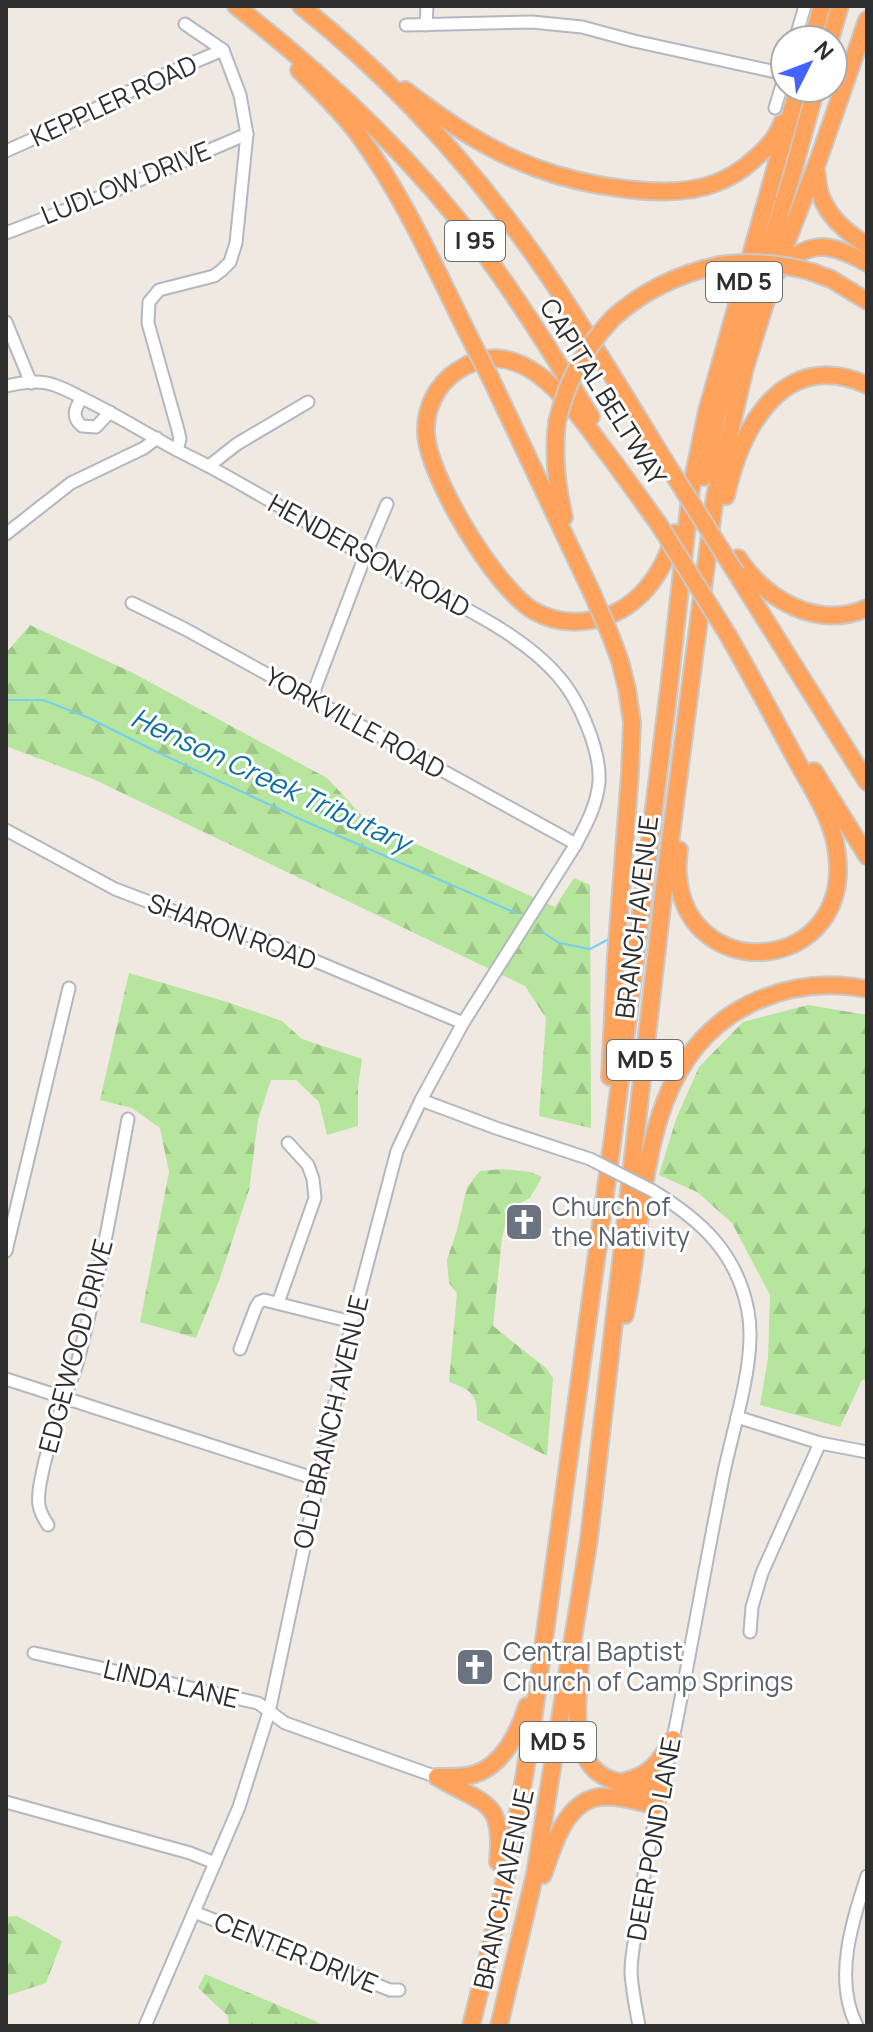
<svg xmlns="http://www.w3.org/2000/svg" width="873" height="2032" font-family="Manrope,sans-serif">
	<defs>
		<pattern id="forest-firs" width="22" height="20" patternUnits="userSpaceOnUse" patternTransform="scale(2)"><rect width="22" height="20" fill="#b6e59e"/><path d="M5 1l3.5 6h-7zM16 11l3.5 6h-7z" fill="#9dc588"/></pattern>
	</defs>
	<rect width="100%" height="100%" fill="#efe9e1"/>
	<g fill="url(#forest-firs)">
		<polygon points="30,625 133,673 327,778 368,822 555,907 574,878 590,885 591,1128 539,1116 546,1018 525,986 93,779 6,746 6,653"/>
		<polygon points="129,973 224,1001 282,1021 302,1039 362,1059 358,1087 358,1126 327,1135 319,1102 296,1080 271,1080 258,1120 249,1190 220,1278 196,1338 140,1322 169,1172 160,1128 132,1108 100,1100"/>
		<polygon points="808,1005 867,1015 867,1379 862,1380 840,1427 760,1405 768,1358 770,1295 732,1223 697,1192 659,1175 676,1119 699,1067 743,1022"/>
		<path d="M503,1169L530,1172L542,1177L530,1198L510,1208L502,1237L493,1326L546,1368L553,1378L547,1456L477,1420C478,1395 472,1390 449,1382L457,1293L449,1283L447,1260L457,1230L467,1187L480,1171Z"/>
		<polygon points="17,1916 62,1941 46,1983 6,1996 6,1917"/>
		<polygon points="205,1974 315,2021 324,2026 229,2026 228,2016 198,1988"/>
	</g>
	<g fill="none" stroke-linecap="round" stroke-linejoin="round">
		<g stroke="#75cff0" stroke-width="2">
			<polyline points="6,700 43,700 89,718 153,750 300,819 516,913"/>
			<polyline points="541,931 559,943 590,949 609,939"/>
		</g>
		<defs>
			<g id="minor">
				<polyline points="406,25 532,22 582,27 634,41 785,74"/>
				<polyline points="426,25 427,6"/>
				<polyline points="795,40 805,6"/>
				<polyline points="775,108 785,75"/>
				<polyline points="6,151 62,126 152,80 223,50"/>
				<polyline points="6,233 95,199 247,134"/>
				<polyline points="6,322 31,383"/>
				<path d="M6,386C21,383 39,379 54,385C63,388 73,393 82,398C115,414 145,433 177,450C188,456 199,461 210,467C262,495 312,526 363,555C422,589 514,624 558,676C579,699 601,751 599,782C597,805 586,825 576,844L463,1023L421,1100L397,1151L352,1322L269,1712L239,1807L145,2026"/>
				<path d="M82,398C75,408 71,417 82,426L96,427L110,412"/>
				<polyline points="177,450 180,439 178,430 148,323 149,302 159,290 214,276 222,270 230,262 236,243 247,134 240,95 223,50 185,24"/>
				<polyline points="209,466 237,444 308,402"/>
				<polyline points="6,534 71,483 144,448 157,438"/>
				<polyline points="132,603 185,629 576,844"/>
				<polyline points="311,699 365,556 387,504"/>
				<polyline points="6,830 115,889 194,919 270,942 463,1023"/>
				<polyline points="421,1100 496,1128 590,1159"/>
				<polyline points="6,1251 69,988"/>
				<polyline points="278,1303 315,1198 313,1179 308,1165 288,1143"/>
				<polyline points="240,1349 256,1307 259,1302 264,1300 352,1322"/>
				<polyline points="6,1379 319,1480"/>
				<polyline points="737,1417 820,1443 867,1452"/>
				<path d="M48,1525C38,1510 37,1502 40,1484C45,1456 54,1427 64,1401C68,1387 74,1375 78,1360C99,1281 113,1199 128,1119"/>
				<polyline points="750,1632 752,1607 762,1573 820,1443"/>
				<polyline points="34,1653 258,1703 285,1723 437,1777"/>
				<polyline points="6,1802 190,1853 215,1863"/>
				<polyline points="194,1912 390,1990 399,1990"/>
				<path d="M639,2026C636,2009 632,1990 631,1972C631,1958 634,1944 636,1930C643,1865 659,1803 673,1739C691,1650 706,1561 724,1472C734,1424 757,1358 748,1311C737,1253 701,1220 653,1191"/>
				<path d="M857,2026C833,1980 852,1922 867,1876"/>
			</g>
			<g id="highway">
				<path d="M236,6C327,77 411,156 481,249C521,303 556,360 591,417"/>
				<path d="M301,6C392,79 474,169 541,265C586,330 626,398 668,466"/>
				<polyline points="812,40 822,6"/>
				<polyline points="830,40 840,6"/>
				<path d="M299,70C320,91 341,111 358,134C406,199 438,275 474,346"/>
				<path d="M405,90C445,121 487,150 536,168C582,185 668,202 716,183C729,178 742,170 752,161C765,150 776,139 782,123"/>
				<path d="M817,174C817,207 840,229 867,245"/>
				<path d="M778,271C809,238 830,243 867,263"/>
				<polyline points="812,272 831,279 867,301"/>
				<path d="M613,318C644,290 678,274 719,265"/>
				<polyline points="491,379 592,593"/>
				<path d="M557,422C553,455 556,484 564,517"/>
				<polyline points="704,477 717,415 792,175 816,88"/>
				<path d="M726,496C741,428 783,347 867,385"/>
				<path d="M658,523C639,497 621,471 601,445C569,402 519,329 457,371C436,385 425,409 426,433C428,477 496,589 534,611C552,621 572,624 592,620C637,612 663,575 675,533"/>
				<path d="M738,558C766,600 817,630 867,608"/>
				<polyline points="736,573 867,782"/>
				<polyline points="814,771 867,856"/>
				<path d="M679,850C678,858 677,867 678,875C687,989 858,974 836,847C831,817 813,790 798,763C775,720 752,677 728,635"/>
				<polyline points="610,1077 616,957 630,773 632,722 627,689 620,661 610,634"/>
				<path d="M625,1315C648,1209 635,1062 748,1005C785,986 826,981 867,989"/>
				<path d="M580,1662C578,1694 569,1753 600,1774C616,1785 642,1786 661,1790"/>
				<path d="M437,1777C449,1777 464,1778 475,1774C503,1765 519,1732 527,1706"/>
				<path d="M437,1777C484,1806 504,1797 498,1862"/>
				<path d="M625,1781C650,1776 661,1760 673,1739"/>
				<path d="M543,1875C553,1847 565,1801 600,1797C619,1795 639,1802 657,1806"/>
				<path d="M471,2026C496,1928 517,1828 532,1728L614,1129L669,688L691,489L707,411L798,88"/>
				<polyline points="499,2026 535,1874 589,1539 663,897 715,496 745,368 774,275 818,161 867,20"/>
			</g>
		</defs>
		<use href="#minor" stroke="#b4b7c1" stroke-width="15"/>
		<use href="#highway" stroke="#c9c9c9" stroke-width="20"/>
		<use href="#minor" stroke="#fff" stroke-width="11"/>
		<use href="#highway" stroke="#ffa35c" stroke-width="16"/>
		<defs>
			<polyline id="minor-bridge" points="590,1159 653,1191"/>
			<g id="highway-bridge">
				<path d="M719,265C751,261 781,263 812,272"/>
				<polyline points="474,346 491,379"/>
				<path d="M557,422C567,381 584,349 613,318"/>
				<polyline points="668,466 736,573"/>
				<polyline points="658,523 728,635"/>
				<polyline points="592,593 610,634"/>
			</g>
		</defs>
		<use href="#minor-bridge" stroke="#b4b7c1" stroke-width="15" stroke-linecap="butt"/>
		<use href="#highway-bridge" stroke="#c9c9c9" stroke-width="20" stroke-linecap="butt"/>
		<use href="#minor-bridge" stroke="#fff" stroke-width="11"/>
		<use href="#highway-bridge" stroke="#ffa35c" stroke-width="16"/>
	</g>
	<defs>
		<symbol id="church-square" viewBox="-11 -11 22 22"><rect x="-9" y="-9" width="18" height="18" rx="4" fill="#6b7280" stroke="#fff"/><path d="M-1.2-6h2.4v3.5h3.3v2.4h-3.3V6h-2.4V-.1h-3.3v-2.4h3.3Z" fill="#fff"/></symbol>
	</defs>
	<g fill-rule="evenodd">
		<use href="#church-square" x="502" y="1200" width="44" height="44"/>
		<use href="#church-square" x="453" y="1645" width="44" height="44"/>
	</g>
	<g text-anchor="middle" stroke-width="6" stroke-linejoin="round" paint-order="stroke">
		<g fill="#fff" stroke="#6d6d6d" stroke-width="2">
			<rect x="445" y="221" width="60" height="40" rx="6"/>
			<rect x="706" y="262" width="76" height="40" rx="6"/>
			<rect x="607" y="1040" width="76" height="40" rx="6"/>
			<rect x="520" y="1722" width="76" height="40" rx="6"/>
		</g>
		<g font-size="24" font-weight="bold" fill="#2e2e2e">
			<text x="475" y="249">I 95</text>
			<text x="744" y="290">MD 5</text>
			<text x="645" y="1068">MD 5</text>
			<text x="558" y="1750">MD 5</text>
		</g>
		<g font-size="26" fill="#2e2e2e" stroke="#fff">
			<text transform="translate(114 101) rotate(-25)" y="9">KEPPLER ROAD</text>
			<text transform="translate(126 183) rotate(-22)" y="9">LUDLOW DRIVE</text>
			<text transform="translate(603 392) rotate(58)" y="9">CAPITAL BELTWAY</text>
			<text transform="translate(369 556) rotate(29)" y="9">HENDERSON ROAD</text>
			<text transform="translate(355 723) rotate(29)" y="9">YORKVILLE ROAD</text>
			<text transform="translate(637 917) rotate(-83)" y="9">BRANCH AVENUE</text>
			<text transform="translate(232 932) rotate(20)" y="9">SHARON ROAD</text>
			<text transform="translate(76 1346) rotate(-75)" y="9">EDGEWOOD DRIVE</text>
			<text transform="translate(331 1422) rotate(-77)" y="9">OLD BRANCH AVENUE</text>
			<text transform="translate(171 1684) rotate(13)" y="9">LINDA LANE</text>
			<text transform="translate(654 1839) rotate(-80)" y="9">DEER POND LANE</text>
			<text transform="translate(504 1889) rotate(-78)" y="9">BRANCH AVENUE</text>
			<text transform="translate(296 1953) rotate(22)" y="9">CENTER DRIVE</text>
		</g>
		<g font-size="26" fill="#5b616d" stroke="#fff" text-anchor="start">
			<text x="552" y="1216">Church of<tspan x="552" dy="30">the Nativity</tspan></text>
			<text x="503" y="1661">Central Baptist<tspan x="503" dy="30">Church of Camp Springs</tspan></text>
		</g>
		<g font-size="28" font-style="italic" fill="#0d6fa3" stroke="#fff">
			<text transform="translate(271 780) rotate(25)" y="10">Henson Creek Tributary</text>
		</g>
	</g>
	<rect width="873" height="2032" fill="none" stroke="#2e2e2e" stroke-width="16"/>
	<g transform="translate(809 64) rotate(48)"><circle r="38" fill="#ffffff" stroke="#ababab" stroke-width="2"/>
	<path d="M0-6L14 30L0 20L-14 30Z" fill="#4264fb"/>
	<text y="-12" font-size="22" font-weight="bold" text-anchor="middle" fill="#2e2e2e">N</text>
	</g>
</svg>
